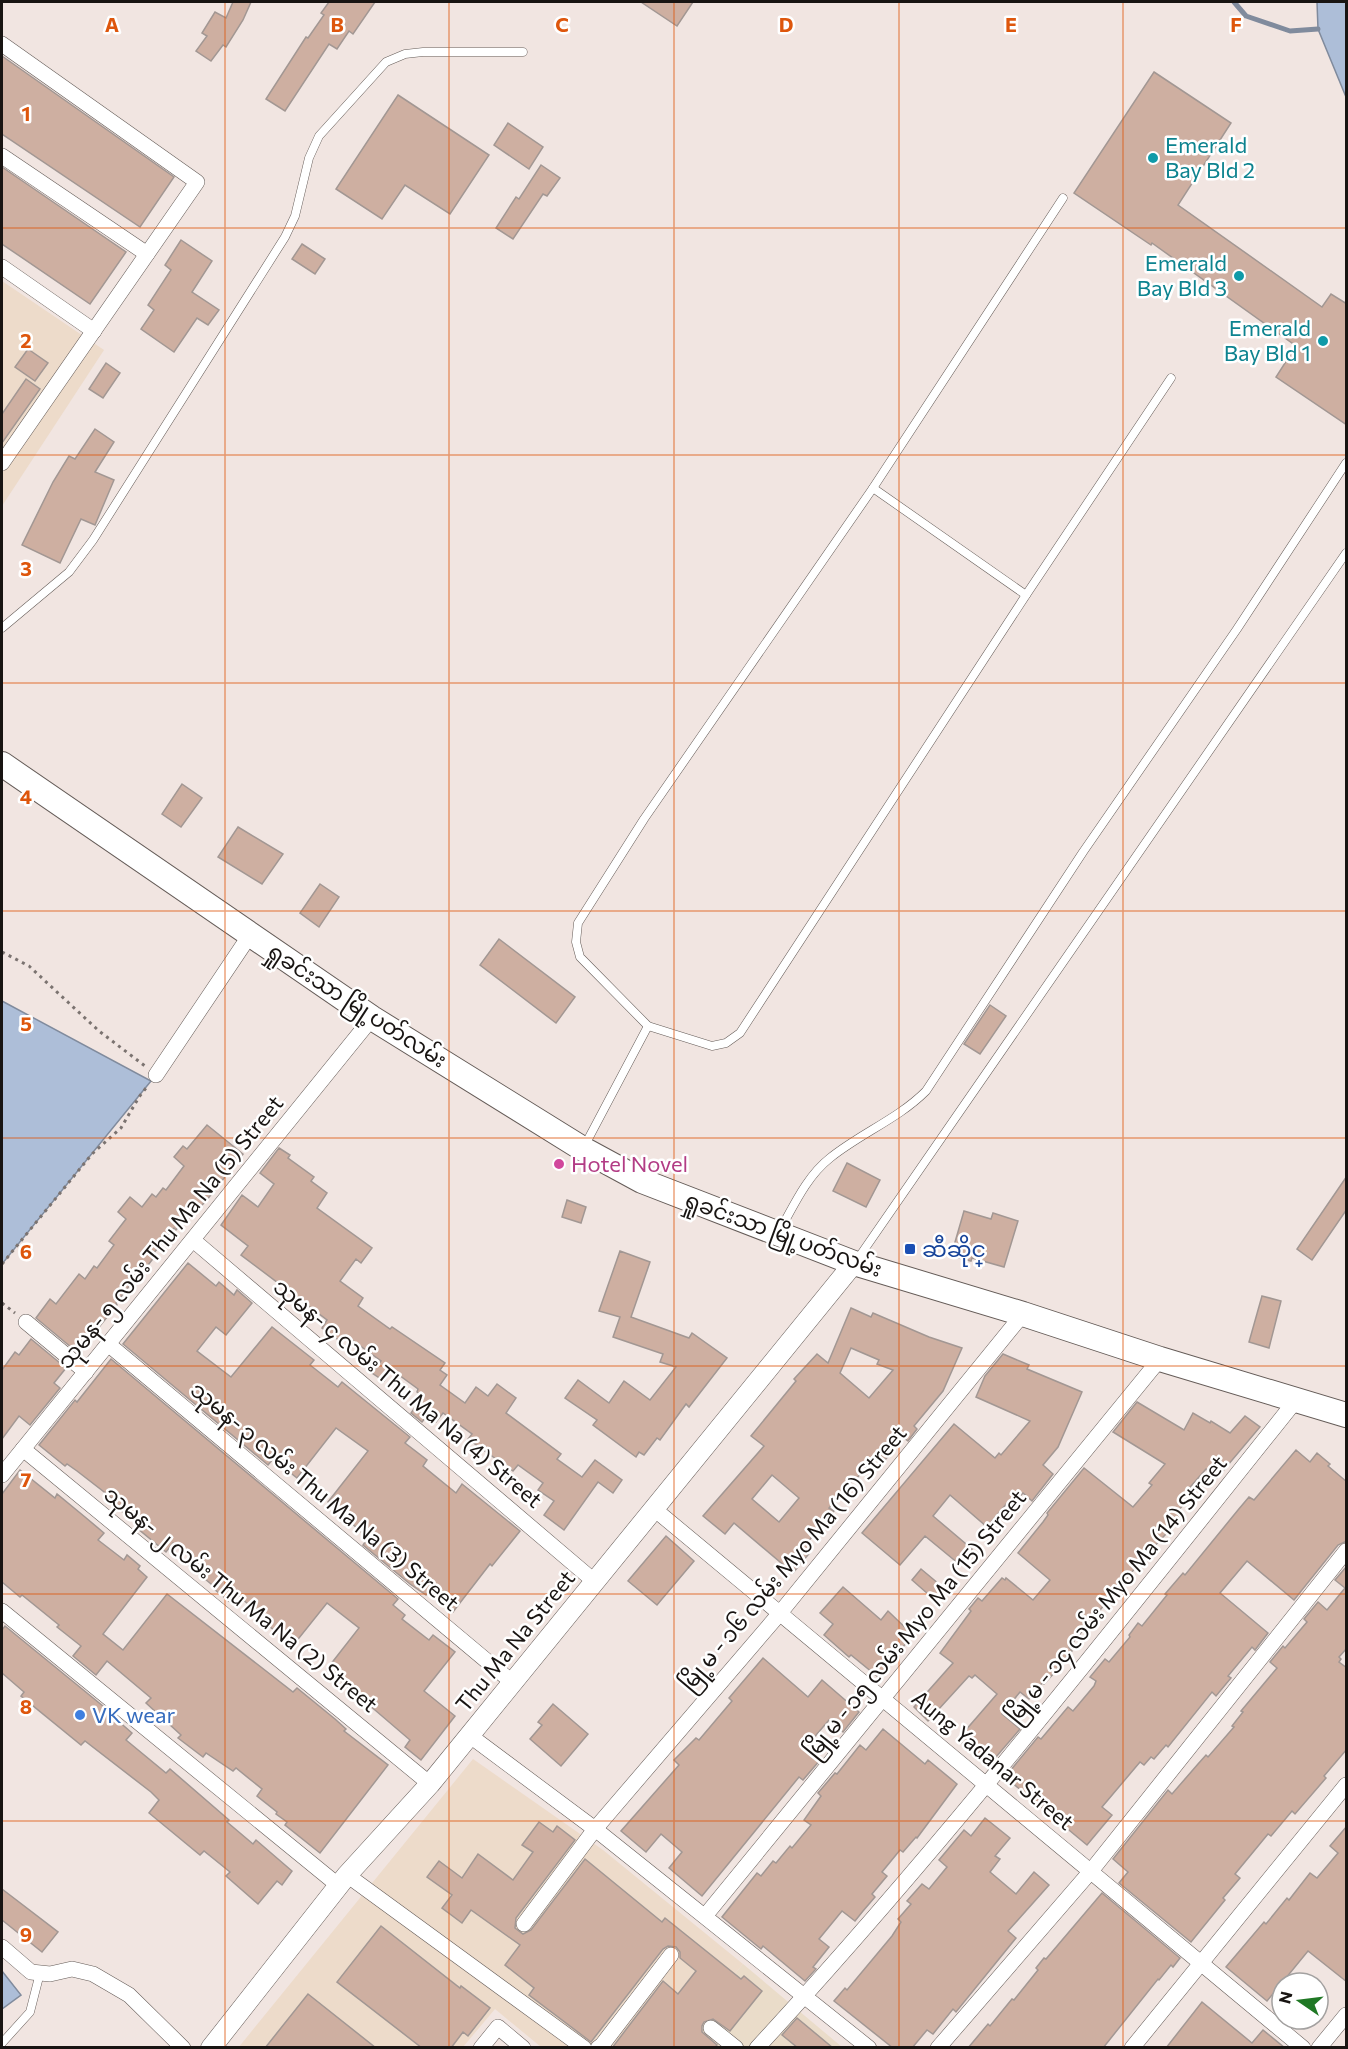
<svg xmlns="http://www.w3.org/2000/svg" width="1348" height="2049" font-family="Commissioner,'Noto Sans Myanmar',sans-serif">
	<rect width="100%" height="100%" fill="#f1e5e1"/>
	<g fill="#eddbca">
		<polygon points="2,281 104,350 2,506"/>
		<polygon points="473,1759 603,1850 743,1964 674,2047 541,2047 495,2009 463,2047 238,2048"/>
	</g>
	<polygon fill="#eadcc9" points="743,1964 842,2047 674,2048"/>
	<g fill="#adbed8" stroke="#808b9d" stroke-width="1.5">
		<polygon points="1317,2 1346,2 1346,97 1318,29"/>
		<polygon points="2,1001 151,1081 2,1264"/>
		<polygon points="2,1971 21,1995 2,2009"/>
	</g>
	<g fill="none" stroke-linecap="round" stroke-linejoin="round">
		<polyline stroke="#808b9d" stroke-width="5" points="1234,2 1246,16 1290,31 1318,29"/>
	</g>
	<g fill="#ceafa1" stroke="#a29793" stroke-width="1.5" fill-rule="evenodd">
		<polygon points="233,2 251,2 243,20 226,47 223,45 211,61 196,51 207,36 202,33 215,12 226,18"/>
		<polygon points="329,2 375,2 353,34 349,31 337,49 329,44 285,111 266,99 306,37 308,38 324,15 321,13"/>
		<polygon points="641,2 693,2 677,26"/>
		<polygon points="2,56 174,177 140,227 2,134"/>
		<polygon points="1154,72 1231,123 1178,205 1322,307 1331,294 1347,304 1347,425 1276,377 1296,346 1152,243 1151,245 1074,193"/>
		<polygon points="398,95 489,155 450,214 405,185 382,219 336,189"/>
		<polygon points="508,123 543,147 529,169 494,145"/>
		<polygon points="541,165 560,178 547,196 543,194 513,239 496,228 516,197 519,199"/>
		<polygon points="2,167 126,252 90,304 2,244"/>
		<polygon points="181,240 212,261 192,292 219,310 208,325 197,318 174,352 141,329 154,310 148,305 171,270 165,265"/>
		<polygon points="302,244 325,259 315,274 292,259"/>
		<polygon points="28,349 48,363 35,381 15,367"/>
		<polygon points="106,363 120,373 103,398 89,389"/>
		<polygon points="26,379 40,389 2,443 2,414"/>
		<polygon points="95,429 114,442 95,472 114,480 95,525 81,519 60,563 22,545 53,482 69,456 75,459"/>
		<polygon points="182,784 202,798 181,827 162,814"/>
		<polygon points="238,827 283,854 262,884 218,857"/>
		<polygon points="320,884 339,897 319,927 300,913"/>
		<polygon points="499,939 575,997 556,1023 480,965"/>
		<polygon points="990,1005 1006,1016 980,1054 964,1044"/>
		<polygon points="207,1125 243,1154 206,1201 197,1210 196,1209 189,1218 187,1217 176,1230 174,1228 153,1254 155,1256 145,1269 143,1268 116,1303 117,1305 78,1353 36,1318 50,1299 56,1304 79,1274 85,1279 94,1266 97,1268 114,1245 109,1241 126,1219 118,1212 130,1197 142,1207 152,1194 156,1197 163,1188 166,1190 184,1166 174,1157 183,1146 187,1149"/>
		<polygon points="279,1148 290,1155 288,1158 314,1177 311,1181 327,1193 317,1208 372,1248 361,1263 356,1259 340,1281 363,1298 358,1306 390,1329 392,1327 445,1363 440,1370 447,1375 440,1385 465,1403 476,1387 488,1396 497,1384 516,1398 506,1413 561,1454 557,1459 582,1477 595,1460 622,1480 613,1493 598,1482 564,1530 544,1515 554,1501 538,1490 543,1483 518,1465 513,1471 468,1439 472,1434 443,1413 436,1422 427,1416 422,1422 411,1413 423,1396 417,1392 418,1389 392,1370 384,1381 372,1373 381,1361 345,1335 340,1341 322,1328 327,1320 241,1255 248,1246 221,1225 242,1195 258,1207 274,1184 260,1173"/>
		<polygon points="847,1163 880,1180 866,1207 833,1191"/>
		<polygon points="1347,1176 1347,1209 1312,1260 1297,1249"/>
		<polygon points="567,1200 586,1207 581,1223 562,1217"/>
		<polygon points="964,1211 991,1219 993,1213 1018,1221 1004,1267 972,1258 971,1261 951,1256"/>
		<polygon points="620,1251 650,1262 631,1317 689,1338 692,1333 727,1358 689,1407 686,1404 660,1440 657,1438 644,1455 639,1452 636,1457 593,1425 597,1420 565,1398 578,1380 609,1403 624,1381 650,1400 676,1367 660,1362 663,1354 613,1337 620,1317 599,1311"/>
		<polygon points="188,1263 216,1286 219,1282 234,1295 237,1290 252,1303 226,1335 216,1327 197,1351 231,1377 272,1327 314,1360 310,1365 338,1387 342,1382 410,1437 405,1443 427,1460 423,1466 456,1493 462,1484 520,1531 492,1566 490,1564 453,1612 428,1592 426,1595 410,1584 363,1545 368,1538 328,1502 368,1451 336,1428 297,1478 273,1459 268,1465 123,1344"/>
		<polygon points="1262,1296 1281,1301 1269,1348 1249,1342"/>
		<path d="M851,1308L871,1317L873,1313L929,1337L962,1348L943,1391L914,1426L917,1429L908,1441L904,1438L885,1460L878,1454L856,1479L854,1478L829,1508L834,1511L806,1544L812,1550L793,1573L734,1523L725,1534L703,1516L764,1446L751,1436L796,1381L794,1379L817,1354L828,1363ZM851,1348L879,1360L877,1364L893,1370L869,1398L840,1373ZM772,1475L799,1498L779,1522L752,1499Z"/>
		<polygon points="31,1339 66,1368 54,1383 60,1388 30,1425 19,1416 2,1439 2,1370 15,1352 19,1355"/>
		<polygon points="1003,1354 1029,1365 1027,1369 1082,1392 1058,1447 1043,1465 1053,1474 1032,1501 1023,1493 1011,1506 1007,1503 987,1527 950,1495 933,1516 972,1549 959,1564 925,1536 900,1565 862,1533 954,1424 995,1458 999,1453 1001,1455 1030,1421 976,1397 985,1376"/>
		<polygon points="111,1359 398,1599 393,1605 405,1615 402,1619 429,1640 433,1635 455,1652 424,1691 455,1716 421,1760 405,1747 410,1740 327,1669 359,1628 327,1603 291,1648 280,1640 283,1637 261,1620 263,1616 237,1595 231,1603 214,1589 216,1588 189,1566 194,1560 173,1543 166,1552 137,1528 139,1525 115,1506 117,1502 77,1471 67,1464 65,1466 39,1445 75,1400 77,1402"/>
		<polygon points="1137,1402 1184,1430 1193,1413 1210,1423 1211,1421 1230,1433 1245,1416 1260,1427 1217,1478 1206,1469 1185,1493 1190,1497 1177,1512 1183,1516 1147,1554 1069,1647 1072,1651 1055,1672 1044,1684 1042,1683 1029,1699 1020,1692 1002,1714 1020,1729 990,1764 988,1762 986,1765 958,1739 997,1694 975,1675 972,1678 969,1676 928,1721 914,1707 953,1663 940,1653 971,1611 969,1609 978,1598 982,1601 1002,1578 1005,1580 1006,1578 1033,1600 1050,1580 1018,1553 1043,1522 1048,1515 1047,1513 1084,1468 1133,1507 1152,1485 1149,1483 1165,1464 1113,1432"/>
		<polygon points="1296,1450 1310,1462 1317,1453 1330,1464 1328,1466 1347,1482 1347,1541 1338,1545 1294,1600 1247,1561 1220,1593 1268,1633 1255,1650 1252,1647 1228,1676 1231,1678 1216,1696 1212,1692 1168,1747 1166,1745 1154,1759 1151,1757 1144,1765 1140,1762 1102,1807 1112,1815 1087,1845 1005,1777 1038,1737 1041,1739 1068,1707 1073,1711 1094,1686 1096,1681 1090,1677 1105,1659 1109,1662 1130,1637 1129,1635 1138,1623 1142,1626 1167,1595 1165,1594 1183,1573 1185,1575 1238,1510 1249,1497 1254,1500"/>
		<polygon points="20,1470 55,1498 57,1494 85,1517 104,1533 98,1540 124,1560 127,1555 140,1566 138,1569 147,1577 103,1634 123,1650 167,1594 293,1692 297,1688 335,1719 346,1729 344,1731 388,1765 320,1853 285,1825 287,1822 276,1814 277,1812 257,1796 262,1789 236,1768 233,1771 206,1753 203,1757 178,1738 181,1735 146,1703 151,1698 107,1661 96,1675 73,1656 81,1646 57,1627 59,1625 22,1595 20,1597 2,1582 2,1494"/>
		<polygon points="666,1536 694,1561 657,1605 628,1581"/>
		<polygon points="1347,1566 1347,1648 1339,1657 1341,1659 1339,1662 1347,1668 1347,1749 1324,1776 1326,1778 1295,1814 1292,1811 1271,1836 1268,1834 1235,1874 1240,1878 1223,1898 1225,1900 1191,1942 1119,1883 1128,1872 1113,1859 1168,1790 1172,1794 1198,1764 1206,1755 1208,1757 1234,1727 1232,1726 1243,1712 1241,1711 1277,1668 1270,1662 1283,1646 1285,1648 1307,1622 1304,1619 1318,1602 1327,1610 1345,1588 1335,1580"/>
		<polygon points="921,1569 945,1589 936,1601 912,1580"/>
		<polygon points="843,1587 881,1620 888,1611 913,1635 878,1677 851,1655 849,1657 824,1635 833,1624 820,1613"/>
		<polygon points="5,1626 109,1711 108,1712 132,1733 126,1740 166,1773 170,1769 229,1820 227,1822 253,1844 256,1840 292,1871 282,1885 277,1881 258,1904 226,1876 230,1872 204,1851 200,1855 149,1813 159,1800 151,1792 85,1741 81,1745 21,1696 24,1692 2,1673 2,1630"/>
		<polygon points="763,1658 808,1697 822,1680 859,1712 843,1732 829,1720 805,1748 820,1760 803,1780 799,1777 702,1896 669,1868 682,1852 661,1834 646,1852 621,1831 679,1765 674,1760 696,1738 699,1740 732,1701 729,1698"/>
		<polygon points="553,1704 588,1734 561,1766 530,1739 542,1725 538,1722"/>
		<polygon points="883,1729 925,1764 928,1760 957,1784 917,1838 916,1837 903,1852 900,1850 882,1872 887,1876 872,1894 875,1897 863,1911 855,1921 842,1911 819,1939 829,1947 813,1967 816,1969 805,1981 763,1946 761,1949 722,1917 757,1873 761,1876 773,1861 776,1863 790,1846 792,1848 811,1825 804,1820 821,1796 818,1793 835,1773 837,1774 860,1745 866,1750"/>
		<polygon points="985,1818 1010,1838 995,1856 1000,1859 990,1872 1016,1894 1034,1872 1049,1885 1008,1931 1016,1938 956,2012 953,2009 933,2034 927,2030 912,2048 893,2048 834,2001 845,1988 847,1990 892,1936 901,1922 898,1919 911,1904 907,1901 922,1884 929,1889 947,1867 939,1860 964,1830 971,1836"/>
		<polygon points="539,1822 553,1832 557,1826 575,1840 516,1918 515,1928 523,1934 531,1930 585,1859 662,1922 665,1918 741,1979 744,1976 762,1991 730,2031 713,2019 704,2022 702,2026 702,2032 717,2045 715,2048 612,2048 663,1981 678,1994 696,1971 680,1958 680,1952 676,1947 668,1946 663,1949 591,2042 529,1995 534,1988 505,1965 520,1945 471,1910 462,1923 442,1908 452,1895 427,1877 439,1861 462,1878 478,1854 513,1880 533,1852 522,1845"/>
		<polygon points="1347,1826 1347,1982 1308,1951 1267,2001 1226,1967 1264,1922 1266,1924 1287,1898 1289,1900 1310,1873 1317,1878 1338,1853 1330,1846"/>
		<polygon points="2,1889 58,1932 42,1952 2,1920"/>
		<polygon points="1102,1893 1180,1958 1173,1967 1171,1965 1159,1980 1158,1979 1103,2048 968,2048 988,2024 990,2026 1012,1999 1014,2000 1038,1970 1036,1968 1044,1958 1046,1959"/>
		<polygon points="381,1926 460,1988 461,1986 490,2008 468,2036 463,2032 451,2048 422,2048 337,1982"/>
		<polygon points="308,1994 376,2048 265,2048"/>
		<polygon points="1202,2002 1252,2043 1263,2030 1285,2048 1166,2048"/>
		<polygon points="797,2018 833,2048 798,2048 782,2035"/>
	</g>
	<g fill="none" stroke-linecap="round" stroke-linejoin="round">
		<defs>
			<g id="service">
				<polyline points="873,488 1026,595"/>
				<polyline points="2,628 69,572 93,540 285,237 295,216 309,158 319,136 386,62 405,54 423,52 523,52"/>
				<polyline points="648,1026 712,1046 726,1043 740,1033 1026,595 1171,378"/>
				<polyline points="585,1145 648,1026 580,957 576,942 578,923 644,819 873,488 1063,198"/>
				<path d="M780,1230C794,1205 807,1176 830,1158C861,1133 898,1119 926,1091L1083,852L1237,629L1346,463"/>
				<polyline points="857,1260 1346,553"/>
				<polyline points="2,2043 30,2012 40,1973"/>
			</g>
			<g id="minor">
				<polyline points="2,44 197,182 2,463"/>
				<polyline points="2,156 147,254"/>
				<polyline points="2,267 94,331"/>
				<polyline points="156,1075 250,935"/>
				<polyline points="193,1240 594,1581"/>
				<polyline points="26,1322 86,1372"/>
				<polyline points="108,1344 512,1682"/>
				<polyline points="23,1449 430,1784"/>
				<polyline points="2,1475 372,1018"/>
				<polyline points="653,1508 1303,2048"/>
				<polyline points="2,1611 339,1886"/>
				<polyline points="469,1735 595,1829 869,2048"/>
				<polyline points="347,1875 584,2048"/>
				<polyline points="705,1916 1160,1359"/>
				<polyline points="524,1924 595,1829 780,1613 1023,1314"/>
				<polyline points="2,1947 31,1972 50,1974 72,1969 93,1974 129,1995 183,2048"/>
				<polyline points="711,2028 736,2048"/>
				<polyline points="481,2048 498,2027 523,2048"/>
				<polyline points="598,2048 602,2045 671,1955"/>
				<path d="M757,2048C948,1841 1121,1619 1297,1399"/>
				<polyline points="938,2048 1091,1871 1346,1551"/>
				<polyline points="1132,2048 1346,1785"/>
				<polyline points="1319,2048 1346,2015"/>
			</g>
			<polyline id="tertiary" points="211,2048 347,1875 430,1784 854,1263"/>
			<polyline id="primary" points="2,764 372,1018 583,1149 642,1181 854,1263 1023,1314 1160,1359 1346,1415"/>
		</defs>
		<use href="#service" stroke="#655c58" stroke-width="9"/>
		<use href="#minor" stroke="#655c58" stroke-width="16"/>
		<use href="#tertiary" stroke="#655c58" stroke-width="21"/>
		<use href="#primary" stroke="#655c58" stroke-width="26"/>
		<g stroke="#7b7370" stroke-width="3" stroke-dasharray="3 4.5" stroke-linecap="butt">
			<polyline points="2,952 29,966 99,1031 145,1066"/>
			<polyline points="2,1264 92,1154 121,1128 139,1097 146,1088"/>
			<polyline points="2,1303 15,1313"/>
		</g>
		<use href="#service" stroke="#fff" stroke-width="8"/>
		<use href="#minor" stroke="#fff" stroke-width="15"/>
		<use href="#tertiary" stroke="#fff" stroke-width="20"/>
		<use href="#primary" stroke="#fff" stroke-width="24"/>
	</g>
	<path fill="none" stroke="#de560c" stroke-width="1.5" stroke-opacity="0.55" d="M225,2V2048M449,2V2048M674,2V2048M899,2V2048M1123,2V2048M2,228H1346M2,455H1346M2,683H1346M2,911H1346M2,1138H1346M2,1366H1346M2,1594H1346M2,1821H1346"/>
	<g fill="#0f9aa8" stroke="#fff" stroke-width="2">
		<circle cx="1153" cy="158" r="6"/>
		<circle cx="1239" cy="276" r="6"/>
		<circle cx="1323" cy="341" r="6"/>
	</g>
	<circle fill="#d1479c" stroke="#fff" stroke-width="2" cx="559" cy="1164" r="6"/>
	<rect fill="#1a4fb4" stroke="#fff" stroke-width="2" x="904" y="1243" width="12" height="12" rx="3"/>
	<circle fill="#3f7fe0" stroke="#fff" stroke-width="2" cx="80" cy="1715" r="6"/>
	<g text-anchor="middle" stroke-width="5" stroke-linejoin="round" paint-order="stroke">
		<g font-size="22" fill="#0d838f" stroke="#fff" text-anchor="end">
			<text x="1165" y="153" text-anchor="start">Emerald<tspan x="1165" dy="25">Bay Bld 2</tspan></text>
			<text x="1227" y="271">Emerald<tspan x="1227" dy="25">Bay Bld 3</tspan></text>
			<text x="1311" y="336">Emerald<tspan x="1311" dy="25">Bay Bld 1</tspan></text>
		</g>
		<g font-size="22" fill="#181412" stroke="#fff">
			<text transform="translate(357 1005) rotate(33)" y="8">ရှုခင်းသာ မြို့ပတ်လမ်း</text>
			<text transform="translate(170 1232) rotate(-51)" y="8">သုမန- ၅ လမ်း Thu Ma Na (5) Street</text>
			<text transform="translate(783 1234) rotate(20)" y="8">ရှုခင်းသာ မြို့ပတ်လမ်း</text>
			<text transform="translate(408 1393) rotate(40)" y="8">သုမန- ၄ လမ်း Thu Ma Na (4) Street</text>
			<text transform="translate(325 1496) rotate(40)" y="8">သုမန- ၃ လမ်း Thu Ma Na (3) Street</text>
			<text transform="translate(793 1558) rotate(-50)" y="8">မြို့မ - ၁၆ လမ်း Myo Ma (16) Street</text>
			<text transform="translate(1116 1589) rotate(-51)" y="8">မြို့မ - ၁၄ လမ်း Myo Ma (14) Street</text>
			<text transform="translate(241 1599) rotate(39)" y="8">သုမန- ၂ လမ်း Thu Ma Na (2) Street</text>
			<text transform="translate(915 1624) rotate(-51)" y="8">မြို့မ - ၁၅ လမ်း Myo Ma (15) Street</text>
			<text transform="translate(515 1641) rotate(-51)" y="8">Thu Ma Na Street</text>
			<text transform="translate(993 1760) rotate(40)" y="8">Aung Yadanar Street</text>
		</g>
		<g font-size="22" fill="#b23c85" stroke="#fff" text-anchor="start">
			<text x="571" y="1172">Hotel Novel</text>
		</g>
		<g font-size="22" fill="#164399" stroke="#fff" text-anchor="start">
			<text x="922" y="1257">ဆီဆိုင္</text>
		</g>
		<g font-size="22" fill="#366cbe" stroke="#fff" text-anchor="start">
			<text x="92" y="1723">VK wear</text>
		</g>
	</g>
	<g font-size="20" text-anchor="middle" font-weight="bold" fill="#de560c" stroke="#fff" stroke-width="5" stroke-linejoin="round" paint-order="stroke">
		<text x="112" y="32">A</text>
		<text x="337" y="32">B</text>
		<text x="562" y="32">C</text>
		<text x="786" y="32">D</text>
		<text x="1011" y="32">E</text>
		<text x="1236" y="32">F</text>
		<text x="26" y="121">1</text>
		<text x="26" y="348">2</text>
		<text x="26" y="576">3</text>
		<text x="26" y="804">4</text>
		<text x="26" y="1031">5</text>
		<text x="26" y="1259">6</text>
		<text x="26" y="1487">7</text>
		<text x="26" y="1714">8</text>
		<text x="26" y="1942">9</text>
	</g>
	<rect width="1348" height="2049" fill="none" stroke="#181412" stroke-width="6"/>
	<g transform="translate(1300 2001) rotate(284)"><circle r="28" fill="#ffffff" stroke="#a3a1a0" stroke-width="1.5"/>
	<path d="M0-4.5L10 22L0 15L-10 22Z" fill="#207825"/>
	<text y="-9" font-size="16" font-weight="bold" text-anchor="middle" fill="#181412">N</text>
	</g>
</svg>
